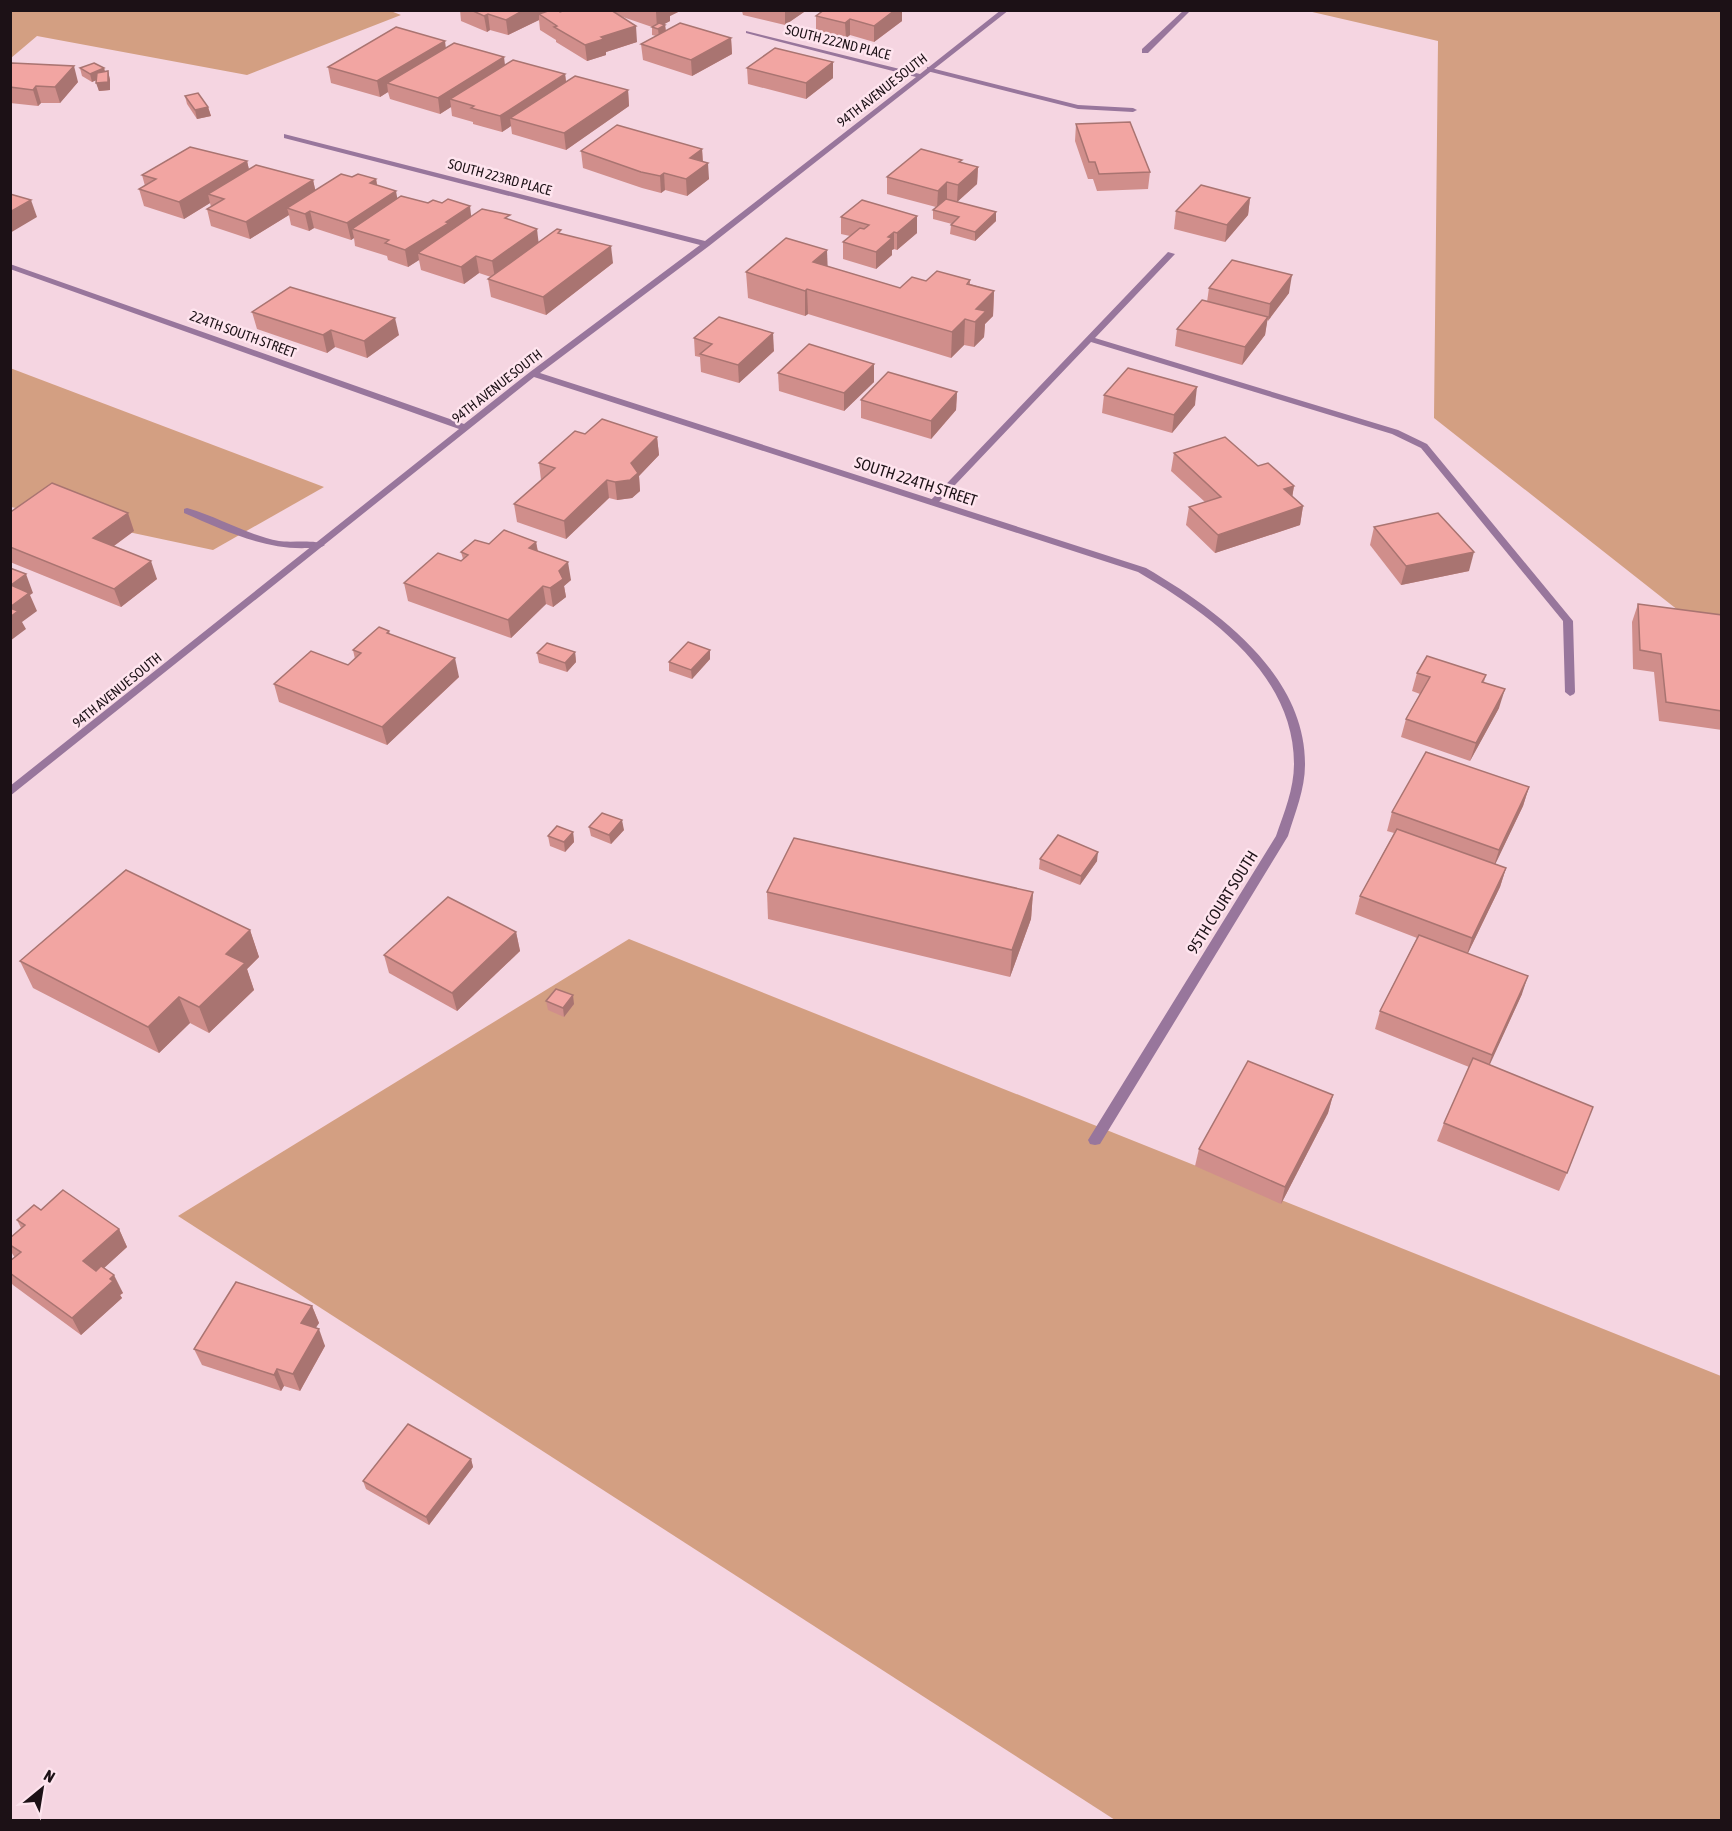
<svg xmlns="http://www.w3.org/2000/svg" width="1732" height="1831" font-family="'Asap Condensed',sans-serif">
	<rect width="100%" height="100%" fill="#f5d5e1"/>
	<g fill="#d39f82">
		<polygon points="388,10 401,15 247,75 37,36 11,58 11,11"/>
		<polygon points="1308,11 1721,11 1721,644 1434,418 1438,41"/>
		<polygon points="10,368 324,487 213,550 11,507"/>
		<polygon points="629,939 1721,1376 1721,1820 1115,1820 178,1216"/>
	</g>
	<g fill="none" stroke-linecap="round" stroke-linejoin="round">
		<g fill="#98769c" fill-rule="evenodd">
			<polygon points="1184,10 1191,10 1148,53 1142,53 1142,49"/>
			<polygon points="927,67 1078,105 1133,108 1137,110 1133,112 1078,109 927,71"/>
			<polygon points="1168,252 1175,254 1095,338 1398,430 1427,444 1573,621 1575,692 1574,694 1570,696 1565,692 1563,621 1421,448 1392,434 1091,342 936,505 930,505 930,501"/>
			<path d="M187,508C219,517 247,535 279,541C291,543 317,539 325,545C320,549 314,548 308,548C264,550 223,530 184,513V509Z"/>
		</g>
		<path fill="#98769c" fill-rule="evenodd" d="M1001,10H1009L709,246L540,373L1146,568C1216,609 1306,674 1305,765C1305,789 1295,813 1288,836L1100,1144L1095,1145L1090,1144L1088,1140L1276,836C1284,813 1294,789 1294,764C1294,673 1208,613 1138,572L534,377L10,796V786L459,429L10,269V264L464,424L530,372L700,245L284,138V134L705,241L916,77L746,33V31L920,74Z"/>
	</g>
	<g fill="#d08e8b">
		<polygon points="460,10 543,10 543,13 560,12 566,10 682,10 670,16 670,21 664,24 665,25 666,31 731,38 732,54 692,76 643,60 641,44 656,36 652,35 652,27 620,16 637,42 606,52 606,55 587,61 556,42 556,40 540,30 539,20 508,35 490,30 487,32 461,21"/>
		<polygon points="740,10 804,10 804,12 785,25 743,15 742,11"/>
		<polygon points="816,16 902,21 874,42 850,35 846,38 816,31"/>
		<polygon points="446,48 505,65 565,74 566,81 628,90 629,106 566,150 512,134 511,126 502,132 473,124 473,122 452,116 451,107 440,114 390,99 388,92 380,97 331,83 328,67"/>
		<polygon points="833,62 833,78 806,99 748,84 747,68"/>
		<polygon points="10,64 78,82 60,103 41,103 38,106 10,103"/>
		<polygon points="80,68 104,68 105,72 108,71 110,80 110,90 99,91 96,80 92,82 82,76"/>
		<polygon points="185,96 208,107 211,116 197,119 187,104"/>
		<polygon points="1076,124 1150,172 1148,189 1097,191 1093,179 1088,179 1075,141"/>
		<polygon points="702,149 703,162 709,179 687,196 665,190 661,193 642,188 583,168 581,151"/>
		<polygon points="247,161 249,170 313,180 315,190 352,177 376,179 377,185 397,199 471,216 511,220 539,242 561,234 613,263 546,315 491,297 488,279 491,277 479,273 464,284 421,270 419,260 408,267 388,260 387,256 355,246 354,238 351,240 314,228 309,231 291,225 289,215 250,239 211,226 207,209 211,207 210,203 184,219 144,206 139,189 145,186 142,175"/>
		<polygon points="962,163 978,167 977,184 957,202 996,212 996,221 975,241 950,234 951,225 952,224 933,219 933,210 936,207 887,194 887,177"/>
		<polygon points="1250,198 1248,215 1225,242 1174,229 1176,211"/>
		<polygon points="917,216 917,233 897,250 894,249 892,250 892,255 876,269 843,259 843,242 850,236 841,234 841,217"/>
		<polygon points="827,266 900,288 926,281 970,280 970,284 994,291 993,316 985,324 984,337 974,347 964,345 951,358 808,314 805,316 748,298 746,272"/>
		<polygon points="1209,288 1289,293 1267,321 1265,335 1242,365 1175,346 1177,329 1207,302"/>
		<polygon points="252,312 399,335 367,358 335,347 327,353 257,329"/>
		<polygon points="694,338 774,351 739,383 701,372 700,357 695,356"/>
		<polygon points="874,364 874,382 844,411 779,391 778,373"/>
		<polygon points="957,392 956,410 931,439 861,418 861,400"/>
		<polygon points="1104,395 1195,405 1172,433 1102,413"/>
		<polygon points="585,434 657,437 659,455 639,476 640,491 632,498 617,500 609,498 566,539 517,522 514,504 541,480 539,463"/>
		<polygon points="1174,453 1258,466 1294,486 1292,497 1303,506 1300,525 1215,553 1186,525 1189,507 1205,502 1171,471"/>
		<polygon points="10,511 128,513 134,531 114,546 157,579 121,607 10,562"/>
		<polygon points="1374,527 1469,571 1401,585 1370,545"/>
		<polygon points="536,542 538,551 571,580 564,586 566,597 553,607 546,604 511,638 408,601 404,583 461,561 463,559 461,552 489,544"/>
		<polygon points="1638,604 1722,615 1722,730 1659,721 1654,672 1633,669 1632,622"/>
		<polygon points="389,631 390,634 459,677 387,745 279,702 274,684 348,665 355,659 353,650"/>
		<polygon points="710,650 710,659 692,679 669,671 669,662"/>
		<polygon points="575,652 576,662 567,672 539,663 537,653"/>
		<polygon points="1417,673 1486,675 1484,682 1499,708 1470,761 1401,737 1406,719 1420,694 1412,691"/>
		<polygon points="1529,787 1523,806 1495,864 1506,868 1500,887 1468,953 1522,994 1489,1065 1567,1173 1559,1191 1437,1141 1444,1123 1469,1067 1375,1029 1380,1011 1417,938 1355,914 1360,896 1394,833 1387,831 1392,812"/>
		<polygon points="589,827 624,830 611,844 591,836"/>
		<polygon points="573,832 574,842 565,852 550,846 548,836"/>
		<polygon points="1040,859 1097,861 1080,885 1039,869"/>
		<polygon points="767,892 1033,892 1031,919 1010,977 768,919"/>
		<polygon points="250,930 259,957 247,969 254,990 209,1033 190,1023 159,1053 33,988 20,961"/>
		<polygon points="516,932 520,951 457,1011 389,973 384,955"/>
		<polygon points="546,1001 574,1004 564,1017 548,1010"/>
		<polygon points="1333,1095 1328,1113 1281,1204 1195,1166 1199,1149"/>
		<polygon points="41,1210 119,1229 127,1247 104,1268 123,1293 120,1295 122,1298 81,1335 13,1285 10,1281 10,1261 15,1258 10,1250 10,1238 21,1228 17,1220"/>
		<polygon points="312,1306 319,1323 315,1328 325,1346 300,1391 284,1386 281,1391 202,1365 194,1349"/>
		<polygon points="471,1459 473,1467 429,1525 366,1489 363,1481"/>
	</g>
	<g fill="#a97471">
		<polygon points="524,10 543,10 544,17 539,14 539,20 508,35 506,20"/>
		<polygon points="659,10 682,10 670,16 670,21 657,28 656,12"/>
		<polygon points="785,10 804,10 804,12 785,25"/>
		<polygon points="895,10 902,10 902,21 874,42 874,26"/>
		<polygon points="488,14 490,30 487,32 484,16"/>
		<polygon points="850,19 850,35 846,38 845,23"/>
		<polygon points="665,25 666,33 659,37 658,29"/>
		<polygon points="636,26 637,42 606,52 606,55 587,61 585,45 601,37"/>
		<polygon points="731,38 732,54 692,76 691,60"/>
		<polygon points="445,41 447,57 387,83 388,92 380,97 377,81"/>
		<polygon points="504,57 506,73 450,99 451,107 440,114 438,98"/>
		<polygon points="833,62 833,78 806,99 806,83"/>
		<polygon points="74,66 78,82 60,103 55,87"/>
		<polygon points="104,68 106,76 92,82 90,74"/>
		<polygon points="108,71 110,80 110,90 99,91 96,83"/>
		<polygon points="565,74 567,90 510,118 511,126 502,132 500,116"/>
		<polygon points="36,86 41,103 38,106 33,90"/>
		<polygon points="628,90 629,106 566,150 564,133"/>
		<polygon points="208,107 211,116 197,119 195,110"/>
		<polygon points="702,149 703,166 708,163 709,179 687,196 686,179 690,158"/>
		<polygon points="247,161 251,178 208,194 210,203 184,219 179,202"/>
		<polygon points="978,167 977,184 957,202 958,185"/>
		<polygon points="664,173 665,190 661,193 660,176"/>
		<polygon points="376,179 379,196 370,183"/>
		<polygon points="313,180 317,197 287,208 289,215 250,239 246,222"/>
		<polygon points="947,182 947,199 937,208 938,191"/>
		<polygon points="396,191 399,208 352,229 354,238 351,240 347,223"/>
		<polygon points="1250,198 1248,215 1225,242 1227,225"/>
		<polygon points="31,200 37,217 10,233 10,212"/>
		<polygon points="470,206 472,223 418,253 419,260 408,267 405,250"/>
		<polygon points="310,211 314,228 309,231 305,214"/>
		<polygon points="996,212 996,221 975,241 975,232"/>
		<polygon points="917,216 917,233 897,250 897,233"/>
		<polygon points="537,229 539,246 495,278 492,261"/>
		<polygon points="894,232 894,249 892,250 892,255 876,269 876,252 888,237"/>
		<polygon points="611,246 613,263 546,315 543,297"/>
		<polygon points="827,250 828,275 813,262"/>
		<polygon points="476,256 479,273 464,284 461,267"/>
		<polygon points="1292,275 1289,293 1268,321 1270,304"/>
		<polygon points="807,289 808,314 805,316 805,291"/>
		<polygon points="994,291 993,316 985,324 984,337 974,347 976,309"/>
		<polygon points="1268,317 1265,335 1242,365 1245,347"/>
		<polygon points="395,318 399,335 367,358 364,341"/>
		<polygon points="965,319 964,345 951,358 952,332"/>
		<polygon points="331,330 335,347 327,353 323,335"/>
		<polygon points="773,333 774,351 739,383 738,365"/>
		<polygon points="874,364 874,382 844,411 844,393"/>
		<polygon points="1197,387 1195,405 1172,433 1174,415"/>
		<polygon points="957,392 956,410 931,439 931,421"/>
		<polygon points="657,437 659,455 639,476 640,491 632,498 617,500 615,482 631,463"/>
		<polygon points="607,480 609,498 566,539 564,521"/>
		<polygon points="1294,486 1291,504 1284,489"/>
		<polygon points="1303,506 1300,525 1215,553 1218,535"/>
		<polygon points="128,513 134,531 100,556 93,538"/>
		<polygon points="536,542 539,560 529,548"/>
		<polygon points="1474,552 1469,571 1401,585 1406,566"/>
		<polygon points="151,561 157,579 121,607 114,589"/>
		<polygon points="568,562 571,580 564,586 566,597 553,607 550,588 559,571"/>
		<polygon points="26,574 33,593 30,595 37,611 22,622 26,629 10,641 11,585"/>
		<polygon points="543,586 546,604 511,638 508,620"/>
		<polygon points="710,650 710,659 692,679 691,670"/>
		<polygon points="575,652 576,662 567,672 565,663"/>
		<polygon points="455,658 459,677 387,745 382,727"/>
		<polygon points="1505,689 1499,708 1470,761 1476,743"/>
		<polygon points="1529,787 1523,806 1493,869 1499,850"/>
		<polygon points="622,820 624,830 611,844 609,835"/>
		<polygon points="573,832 574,842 565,852 564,842"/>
		<polygon points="1098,852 1097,861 1080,885 1081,876"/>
		<polygon points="1506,868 1500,887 1466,957 1472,938"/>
		<polygon points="1033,892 1031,919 1010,977 1012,950"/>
		<polygon points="250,930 259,957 247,969 254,990 209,1033 199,1007 226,954"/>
		<polygon points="516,932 520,951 457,1011 452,993"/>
		<polygon points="1528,976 1522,994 1486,1073 1492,1055"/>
		<polygon points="573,995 574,1004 564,1017 563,1008"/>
		<polygon points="179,997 190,1023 159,1053 148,1027"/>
		<polygon points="1333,1095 1328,1113 1281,1204 1285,1187"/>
		<polygon points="119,1229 127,1247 92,1279 83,1261"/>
		<polygon points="114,1275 123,1293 120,1295 122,1298 81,1335 72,1318"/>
		<polygon points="312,1306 319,1323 308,1340 301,1323"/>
		<polygon points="319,1329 325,1346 300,1391 293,1374"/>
		<polygon points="277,1369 284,1386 281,1391 274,1375"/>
		<polygon points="471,1459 473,1467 429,1525 426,1517"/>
	</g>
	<g fill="#f2a5a2" stroke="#a97471" stroke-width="1.5">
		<polygon points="471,10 524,10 506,20 488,14 484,16"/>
		<polygon points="551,10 558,10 560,12 566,10 611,10 636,26 601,37 604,39 585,45 554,27 557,26 539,14"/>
		<polygon points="824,10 895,10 874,26 850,19 845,23 816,16"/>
		<polygon points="659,23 665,25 658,29 652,27"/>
		<polygon points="680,23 731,38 691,60 641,44"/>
		<polygon points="396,27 445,41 377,81 328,67"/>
		<polygon points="454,43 504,57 438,98 387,83"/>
		<polygon points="775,48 833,62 806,83 747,68"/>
		<polygon points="513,60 565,74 500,116 471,108 474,106 450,99"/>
		<polygon points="12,63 74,66 55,87 36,86 33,90 10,87 10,64"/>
		<polygon points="94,63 104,68 90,74 80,68"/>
		<polygon points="108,71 108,82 96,83 97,73"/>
		<polygon points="575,76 628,90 564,133 510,118"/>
		<polygon points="198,93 208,107 195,110 185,96"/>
		<polygon points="1130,122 1150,172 1099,174 1095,162 1089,162 1076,124"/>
		<polygon points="617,125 702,149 690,158 708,163 686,179 664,173 660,176 641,172 581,151"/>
		<polygon points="190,147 247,161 179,202 139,189 156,179 142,175"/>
		<polygon points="921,149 962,160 959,162 978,167 958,185 947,182 938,191 887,177"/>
		<polygon points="256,165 313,180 246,222 207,209 224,199 208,194"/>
		<polygon points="341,174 352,177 358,174 376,179 370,183 396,191 347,223 310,211 305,214 287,208"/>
		<polygon points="1201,185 1250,198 1227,225 1176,211"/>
		<polygon points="10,194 31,200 10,212"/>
		<polygon points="401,196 428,203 433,200 442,203 448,199 470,206 446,222 449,223 405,250 385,243 389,240 352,229"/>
		<polygon points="946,199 996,212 975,232 951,225 959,217 933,210"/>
		<polygon points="862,200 917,216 897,233 894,232 888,237 892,238 876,252 843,242 860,228 864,229 869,225 841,217"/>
		<polygon points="482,209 510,215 505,218 537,229 492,261 476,256 461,267 418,253"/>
		<polygon points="557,229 561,230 558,233 611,246 543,297 488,279"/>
		<polygon points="786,238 827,250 813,262 900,288 912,277 926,281 937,271 970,280 967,284 994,291 976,309 986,311 975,322 965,319 952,332 807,289 805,291 746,272"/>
		<polygon points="1232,260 1292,275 1270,304 1209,288"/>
		<polygon points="290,287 395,318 364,341 331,330 323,335 252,312"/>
		<polygon points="1202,300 1268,317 1245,347 1177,329"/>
		<polygon points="719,317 773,333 738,365 700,354 712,344 694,338"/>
		<polygon points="809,344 874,364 844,393 778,373"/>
		<polygon points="1128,368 1197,387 1174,415 1104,395"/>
		<polygon points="888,372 957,392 931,421 861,400"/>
		<polygon points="602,419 657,437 631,463 638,473 630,480 615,482 607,480 564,521 514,504 555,468 539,463 575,431 585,434"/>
		<polygon points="1225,437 1258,466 1268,463 1294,486 1284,489 1303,506 1218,535 1189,507 1221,497 1174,453"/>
		<polygon points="52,483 128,513 93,538 151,561 114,589 10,547 10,511 12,511"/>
		<polygon points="1438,513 1474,552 1406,566 1374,527"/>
		<polygon points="504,530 536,542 529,548 568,562 559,571 563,579 550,588 543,586 508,620 404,583 438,553 461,561 468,555 461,552 475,540 489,544"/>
		<polygon points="10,568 26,574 11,585 29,593 10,607"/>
		<polygon points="1638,604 1722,615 1722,711 1666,702 1661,654 1640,650"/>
		<polygon points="10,608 18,611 10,617"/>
		<polygon points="379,627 389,631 387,633 455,658 382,727 274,684 311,651 348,665 361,653 353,650"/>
		<polygon points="688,642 710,650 691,670 669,662"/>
		<polygon points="547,643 575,652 565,663 537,653"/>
		<polygon points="1427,656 1486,675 1482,682 1505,689 1476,743 1406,719 1430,677 1417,673"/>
		<polygon points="1426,752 1529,787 1499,850 1392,812"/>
		<polygon points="602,813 622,820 609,835 589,827"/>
		<polygon points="557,826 573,832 564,842 548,836"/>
		<polygon points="1397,829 1506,868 1472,938 1360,896"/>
		<polygon points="1058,835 1098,852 1081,876 1040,859"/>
		<polygon points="794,838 1033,892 1012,950 767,892"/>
		<polygon points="126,870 250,930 226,954 245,963 199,1007 179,997 148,1027 20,961"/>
		<polygon points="448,897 516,932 452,993 384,955"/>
		<polygon points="1419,935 1528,976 1492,1055 1380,1011"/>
		<polygon points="556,989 573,995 563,1008 546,1001"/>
		<polygon points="1473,1058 1593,1107 1567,1173 1444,1123"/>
		<polygon points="1248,1061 1333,1095 1285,1187 1199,1149"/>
		<polygon points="63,1190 119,1229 83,1261 96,1271 101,1266 114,1275 110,1279 113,1281 72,1318 10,1273 10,1261 21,1252 10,1245 10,1238 25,1225 17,1220 34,1205 41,1210"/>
		<polygon points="236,1282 312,1306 301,1323 319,1329 293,1374 277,1369 274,1375 194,1349"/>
		<polygon points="408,1424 471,1459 426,1517 363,1481"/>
	</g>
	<g text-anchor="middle" stroke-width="5" stroke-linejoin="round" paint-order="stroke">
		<g font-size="14" fill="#1c1116" stroke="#fee4ee">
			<text transform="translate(838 42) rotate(14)" y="5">SOUTH 222ND PLACE</text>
			<text transform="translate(882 90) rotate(-38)" y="5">94TH AVENUE SOUTH</text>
			<text transform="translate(500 177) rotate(15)" y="5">SOUTH 223RD PLACE</text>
			<text transform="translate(243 334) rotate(20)" y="5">224TH SOUTH STREET</text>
			<text transform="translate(497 386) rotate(-38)" y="5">94TH AVENUE SOUTH</text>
			<text transform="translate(117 690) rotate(-39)" y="5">94TH AVENUE SOUTH</text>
		</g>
		<g font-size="16" fill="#1c1116" stroke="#fee4ee">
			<text transform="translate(916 481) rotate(18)" y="6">SOUTH 224TH STREET</text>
			<text transform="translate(1222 902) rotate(-58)" y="6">95TH COURT SOUTH</text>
		</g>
	</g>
	<rect width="1732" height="1831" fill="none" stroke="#1c1116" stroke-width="24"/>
	<g transform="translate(42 1789) rotate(30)" stroke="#fee4ee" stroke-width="4.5" paint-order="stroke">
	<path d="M0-4.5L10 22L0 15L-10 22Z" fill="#1c1116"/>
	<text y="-9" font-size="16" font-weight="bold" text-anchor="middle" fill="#1c1116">N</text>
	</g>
</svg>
